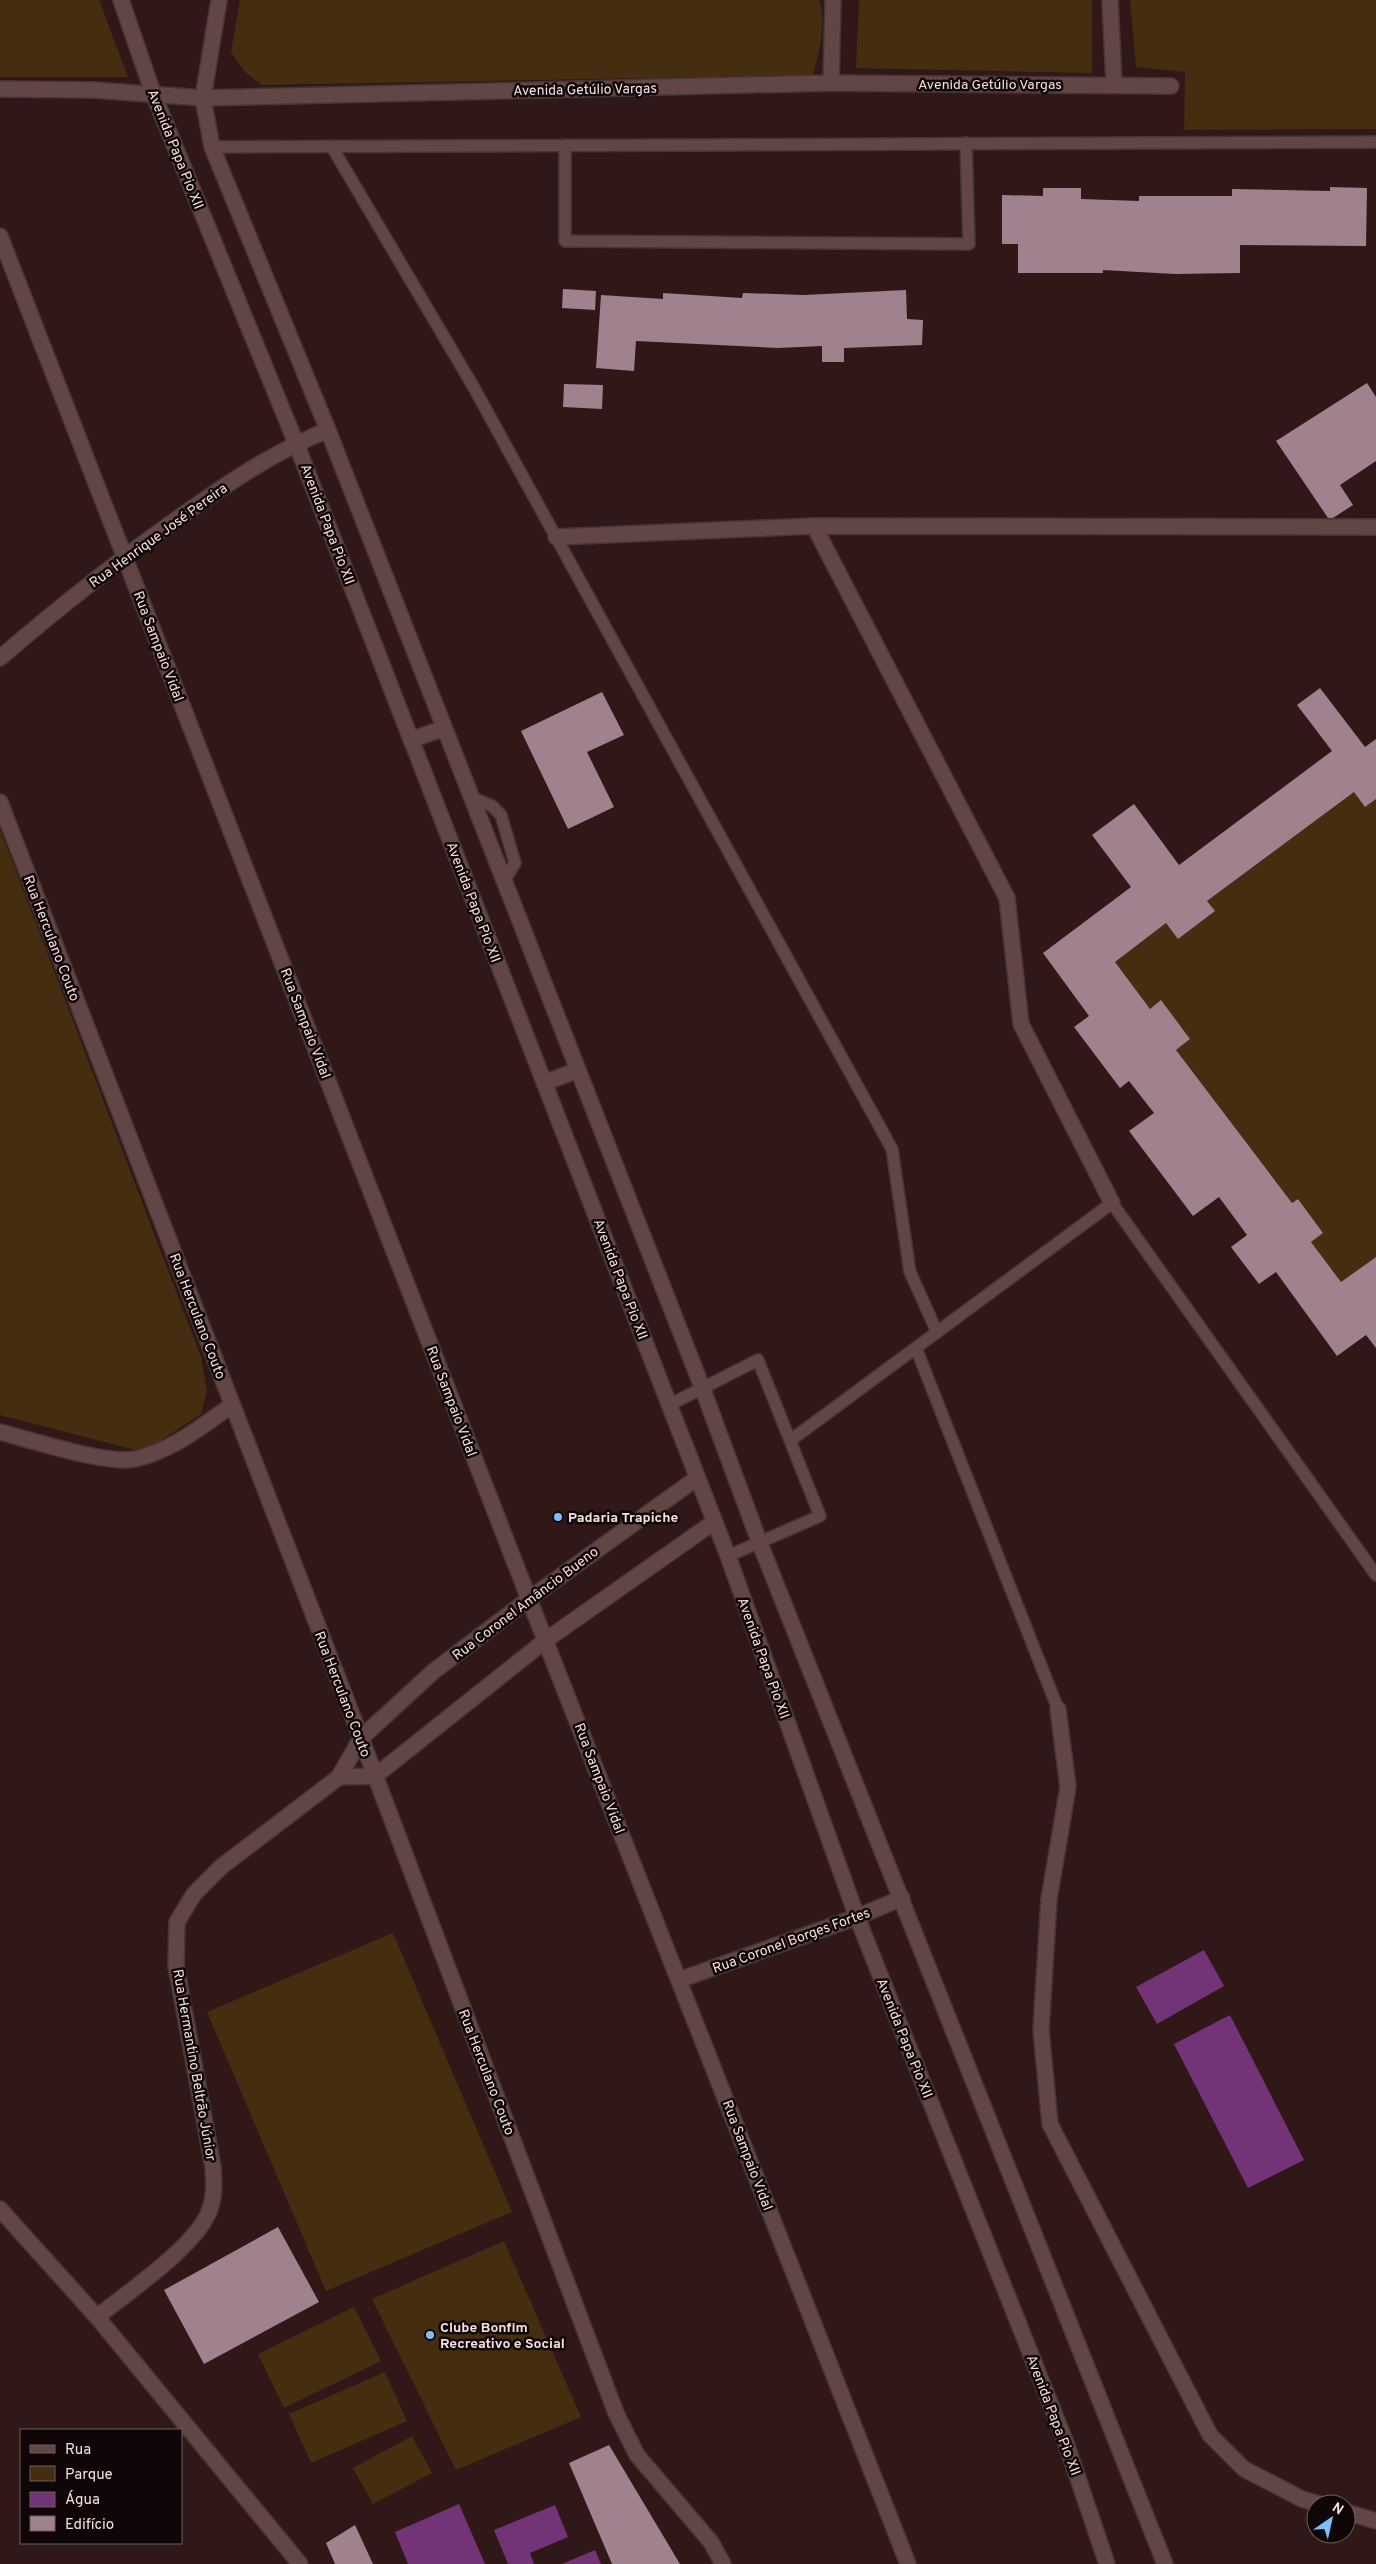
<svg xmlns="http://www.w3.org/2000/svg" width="1376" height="2564" font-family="Overpass,sans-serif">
	<rect width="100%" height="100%" fill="#301718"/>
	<g fill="#452e10">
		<polygon points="0,0 99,0 128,77 0,77"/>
		<path d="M240,0H819C827,24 819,51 813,75L262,85L245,72L231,52Z"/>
		<polygon points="859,0 1092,0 1092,73 856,68"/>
		<polygon points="1130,0 1376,0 1376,129 1184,130 1185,72 1136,67"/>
		<polygon points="1354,792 1365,807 1376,799 1376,1257 1341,1282 1311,1242 1323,1233 1298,1199 1292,1203 1176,1050 1190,1039 1161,1001 1150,1009 1115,962 1166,923 1179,938 1215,911 1207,901"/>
		<polygon points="0,829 201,1357 207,1391 201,1414 143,1452 0,1415"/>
		<polygon points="393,1933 512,2212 326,2291 207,2012"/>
		<polygon points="504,2241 581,2417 456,2470 372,2299"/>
		<polygon points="354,2307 381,2361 284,2408 258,2354"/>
		<polygon points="385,2372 407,2421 311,2463 289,2414"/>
		<polygon points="412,2436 432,2473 373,2504 353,2468"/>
	</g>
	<g fill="#733377">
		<polygon points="1204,1950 1224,1986 1157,2024 1136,1987"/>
		<polygon points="1230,2015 1304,2160 1248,2188 1174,2044"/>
		<polygon points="459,2504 485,2564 408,2564 395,2532"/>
		<polygon points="555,2505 568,2537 530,2553 534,2564 508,2564 494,2530"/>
		<polygon points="595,2550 601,2564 562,2564"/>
	</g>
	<g fill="#9f828e">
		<polygon points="1330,187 1367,188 1366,246 1240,245 1240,273 1175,274 1103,270 1103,273 1018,273 1018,244 1002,244 1002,195 1043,196 1043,188 1081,188 1081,199 1139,201 1139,196 1232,196 1232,189 1330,191"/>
		<polygon points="563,289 596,291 595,310 562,308"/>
		<polygon points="906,290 907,319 923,320 922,345 844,348 844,362 822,362 822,346 778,348 636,341 634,371 596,368 601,295 663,299 663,293 742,298 743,293 804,295"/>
		<polygon points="1367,383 1376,397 1376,461 1340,485 1353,505 1333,518 1328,518 1276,441"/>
		<polygon points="564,384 603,385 602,409 563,407"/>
		<polygon points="1320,688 1365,747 1376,739 1376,799 1365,807 1354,792 1207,901 1215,911 1178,939 1166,923 1115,962 1150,1009 1161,1000 1190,1039 1176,1050 1292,1203 1298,1199 1323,1233 1311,1242 1341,1282 1376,1257 1376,1348 1366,1335 1337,1356 1276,1272 1259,1284 1231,1247 1247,1235 1219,1197 1193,1216 1129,1131 1154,1113 1129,1081 1120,1088 1074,1027 1089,1016 1043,953 1131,887 1092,835 1134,804 1179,865 1332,751 1297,705"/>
		<polygon points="602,692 624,735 587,752 614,807 568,829 521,731"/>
		<polygon points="278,2227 319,2302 204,2364 164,2290"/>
		<polygon points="609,2445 680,2564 612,2564 569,2463"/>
		<polygon points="355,2525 373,2564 335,2564 326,2543"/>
	</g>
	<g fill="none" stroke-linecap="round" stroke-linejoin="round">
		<defs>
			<g id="lane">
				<polyline points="565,145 565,241 969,244 966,143"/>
				<polyline points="212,147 1376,142"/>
				<polyline points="332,147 473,386 892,1149 910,1272 937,1332"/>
				<polyline points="471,797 492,806 501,815 515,863 504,881"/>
				<polyline points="916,1348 1058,1709"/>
				<polyline points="669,1405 758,1360 820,1516 728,1556"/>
				<polyline points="791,1440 1112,1203 1376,1575"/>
			</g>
			<g id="street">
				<polyline points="121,0 153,93 296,443"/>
				<polyline points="219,0 203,98 212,147 328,430"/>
				<polyline points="1110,0 1114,85"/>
				<polyline points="831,83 833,0"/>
				<polyline points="0,89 94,90 203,98 831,83 1171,86"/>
				<polyline points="0,236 529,1599 908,2564"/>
				<polyline points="814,526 1007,898 1021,1024 1112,1203"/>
				<polyline points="556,537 814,526 1376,527"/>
				<polyline points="0,802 361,1738 616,2413 637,2455 711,2542 723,2564"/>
				<path d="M0,1432C31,1440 107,1465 135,1459C172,1451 202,1426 232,1405"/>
				<polyline points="1058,1709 1068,1787 1049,1899 1041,2030 1050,2124 1210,2435 1244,2469 1302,2499 1319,2504"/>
				<polyline points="339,1777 375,1776 546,1640 714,1522"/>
				<polyline points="679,1980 857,1917 902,1898"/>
				<polyline points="0,2209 97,2317 300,2564"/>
				<path d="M97,2317C128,2292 198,2245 210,2209C215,2195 214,2181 213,2167L176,1966L177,1922L194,1894L221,1867L339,1777L361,1738L434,1671L529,1599L697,1478"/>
				<polyline points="1346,2512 1376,2521"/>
			</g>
			<g id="secondary">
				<polyline points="296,443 728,1556 857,1917 1066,2443 1107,2564"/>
				<path d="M0,658C57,609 116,562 177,519C225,485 273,452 328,430L702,1387L759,1541L1165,2564"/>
				<polyline points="411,740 444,728"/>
				<polyline points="544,1083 578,1070"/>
			</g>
		</defs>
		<use href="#lane" stroke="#473435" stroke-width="14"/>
		<use href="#street" stroke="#473435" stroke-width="18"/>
		<use href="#secondary" stroke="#473435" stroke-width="18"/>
		<use href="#lane" stroke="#624646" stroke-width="11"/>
		<use href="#street" stroke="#624646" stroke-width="15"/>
		<use href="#secondary" stroke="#624646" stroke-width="15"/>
	</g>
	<g fill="#7cbef9" stroke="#110607" stroke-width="2">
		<circle cx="558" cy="1517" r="5"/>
		<circle cx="430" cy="2335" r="5"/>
	</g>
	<g text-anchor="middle" stroke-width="5" stroke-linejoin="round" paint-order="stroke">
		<g font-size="14" fill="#f3e1e1" stroke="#110607">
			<text x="990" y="89">Avenida Getúlio Vargas</text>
			<text transform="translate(585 89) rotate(-1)" y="5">Avenida Getúlio Vargas</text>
			<text transform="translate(176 149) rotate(68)" y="5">Avenida Papa Pio XII</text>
			<text transform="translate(328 524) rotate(69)" y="5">Avenida Papa Pio XII</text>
			<text transform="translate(158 535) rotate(-36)" y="5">Rua Henrique José Pereira</text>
			<text transform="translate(159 646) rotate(69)" y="5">Rua Sampaio Vidal</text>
			<text transform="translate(474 902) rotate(69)" y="5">Avenida Papa Pio XII</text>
			<text transform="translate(52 938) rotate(69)" y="5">Rua Herculano Couto</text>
			<text transform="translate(306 1023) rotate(69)" y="5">Rua Sampaio Vidal</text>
			<text transform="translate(621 1279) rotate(69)" y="5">Avenida Papa Pio XII</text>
			<text transform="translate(198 1316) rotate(69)" y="5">Rua Herculano Couto</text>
			<text transform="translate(452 1401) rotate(69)" y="5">Rua Sampaio Vidal</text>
			<text transform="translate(525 1603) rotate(-37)" y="5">Rua Coronel Amâncio Bueno</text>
			<text transform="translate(764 1658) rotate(70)" y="5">Avenida Papa Pio XII</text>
			<text transform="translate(343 1694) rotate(69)" y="5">Rua Herculano Couto</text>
			<text transform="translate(600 1778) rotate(69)" y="5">Rua Sampaio Vidal</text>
			<text transform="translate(791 1940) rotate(-20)" y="5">Rua Coronel Borges Fortes</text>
			<text transform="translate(905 2038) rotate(68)" y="5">Avenida Papa Pio XII</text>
			<text transform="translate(195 2065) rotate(80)" y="5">Rua Hermantino Beltrão Júnior</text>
			<text transform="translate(487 2072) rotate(69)" y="5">Rua Herculano Couto</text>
			<text transform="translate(748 2155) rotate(69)" y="5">Rua Sampaio Vidal</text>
			<text transform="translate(1054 2415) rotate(69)" y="5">Avenida Papa Pio XII</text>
		</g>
		<g font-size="14" font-weight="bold" fill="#f3e1e1" stroke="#110607" text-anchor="start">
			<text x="568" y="1522">Padaria Trapiche</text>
			<text x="440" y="2332">Clube Bonfim<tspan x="440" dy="16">Recreativo e Social</tspan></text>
		</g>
	</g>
	<rect x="20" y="2429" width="162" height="115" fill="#110607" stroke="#6b5e5e"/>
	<rect x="30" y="2445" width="25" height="8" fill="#624646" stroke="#6b5e5e"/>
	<text x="65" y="2454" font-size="15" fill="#f3e1e1">Rua</text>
	<rect x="30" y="2466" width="25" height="15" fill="#452e10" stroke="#6b5e5e"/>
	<text x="65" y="2479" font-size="15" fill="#f3e1e1">Parque</text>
	<rect x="30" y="2492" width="25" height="15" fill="#733377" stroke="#6b5e5e"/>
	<text x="65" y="2504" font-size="15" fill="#f3e1e1">Água</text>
	<rect x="30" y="2516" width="25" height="15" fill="#9f828e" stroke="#6b5e5e"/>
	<text x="65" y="2529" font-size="15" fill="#f3e1e1">Edifício</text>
	<g transform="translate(1331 2519) rotate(34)"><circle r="24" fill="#110607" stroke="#6b5e5e"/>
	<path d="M0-4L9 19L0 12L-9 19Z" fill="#7cbef9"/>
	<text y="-8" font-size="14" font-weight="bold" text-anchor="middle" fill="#f3e1e1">N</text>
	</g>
</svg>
